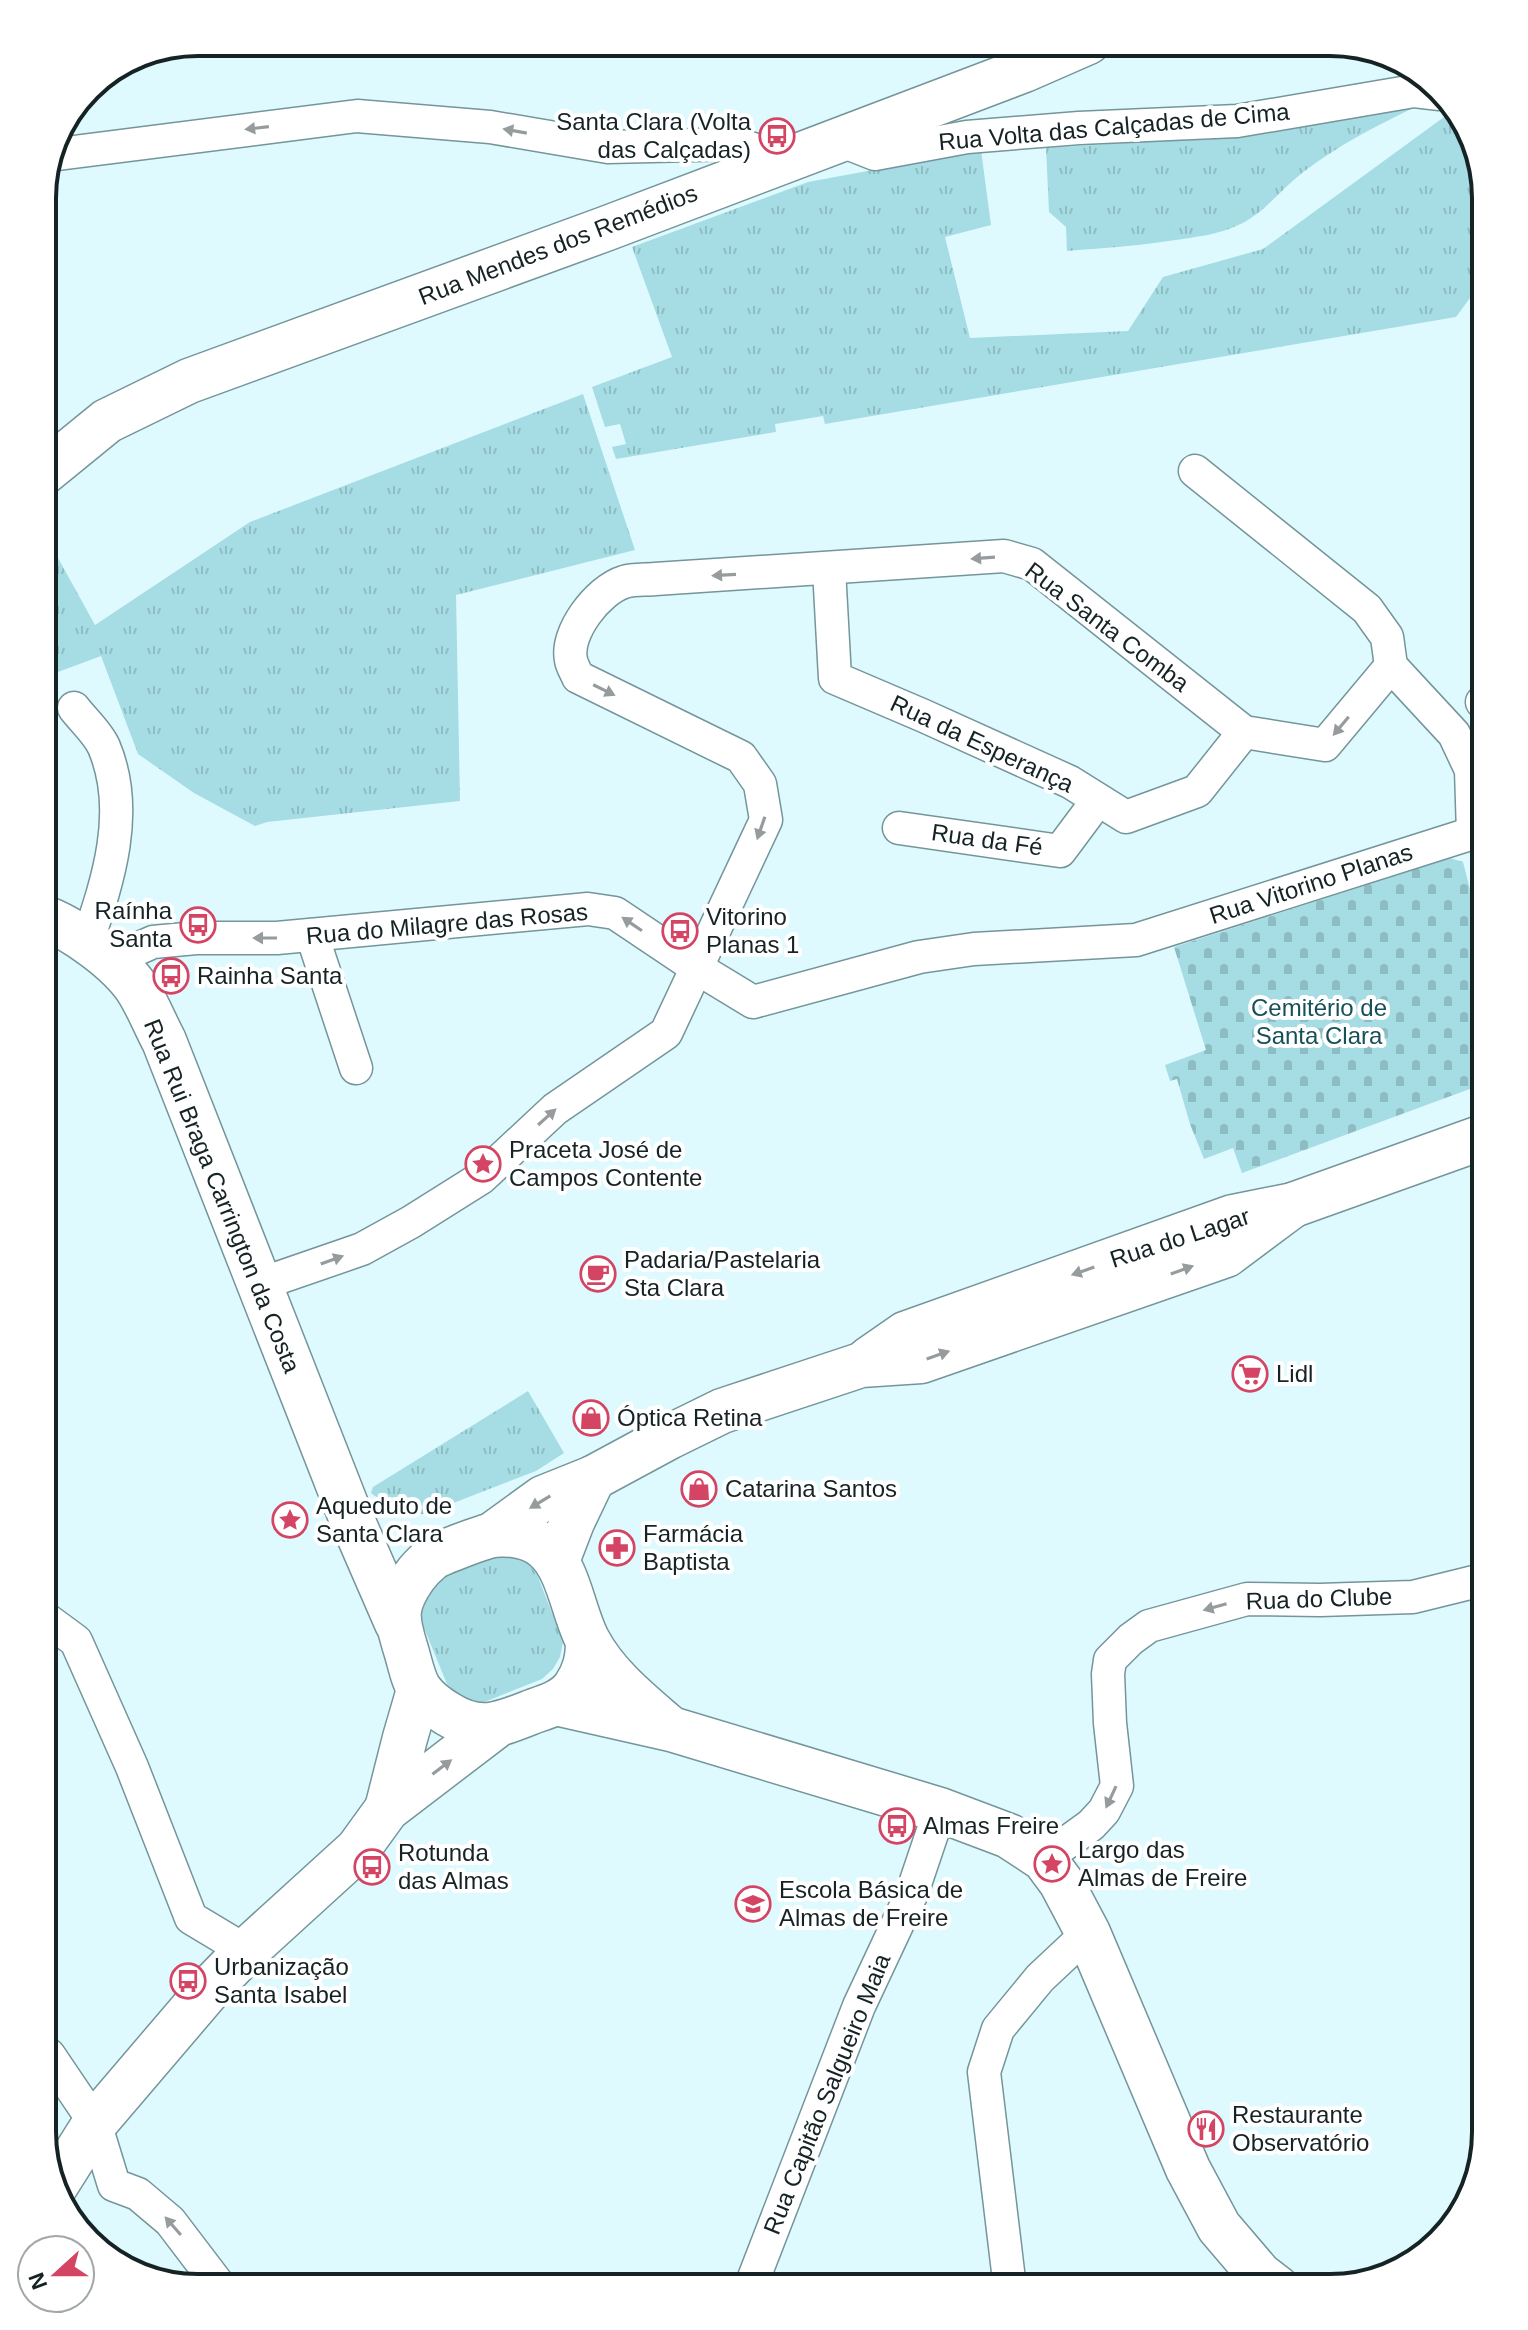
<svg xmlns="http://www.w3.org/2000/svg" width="1528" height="2330" font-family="Helvetica,sans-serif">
	<defs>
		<pattern id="grass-tufts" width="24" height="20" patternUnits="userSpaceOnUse" patternTransform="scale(2)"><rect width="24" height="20" fill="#a6dce4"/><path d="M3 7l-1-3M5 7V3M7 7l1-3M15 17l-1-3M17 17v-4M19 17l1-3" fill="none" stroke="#8ebcc3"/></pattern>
		<pattern id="cemetery-stones" width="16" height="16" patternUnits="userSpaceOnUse" patternTransform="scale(2)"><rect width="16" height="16" fill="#a6dce4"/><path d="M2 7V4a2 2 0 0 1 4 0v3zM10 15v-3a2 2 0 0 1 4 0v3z" fill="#8ebcc3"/></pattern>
	</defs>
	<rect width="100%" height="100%" fill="#defaff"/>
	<g fill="url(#grass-tufts)">
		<path d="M1412,104L1413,108C1374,127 1337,146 1302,173C1280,190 1263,215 1236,226C1219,234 1201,236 1183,239C1145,245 1106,248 1067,251L1066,227L1049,212L1046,148L1236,136Z"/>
		<polygon points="1455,109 1473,194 1481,283 1456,317 825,424 823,416 775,424 776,432 616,459 612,447 626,444 620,424 605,427 592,387 672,357 632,247 808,182 981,150 991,225 945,237 970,338 1128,331 1163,277 1263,249"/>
		<polygon points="583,394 635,550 456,595 460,801 267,822 255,826 194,793 138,754 101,656 42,678 42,529 95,625 250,522"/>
		<path d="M528,1391L564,1453L536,1471L425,1514C401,1515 390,1507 371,1493L373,1487Z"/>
		<polygon points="499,1553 514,1555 527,1562 537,1574 563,1642 560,1657 553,1669 542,1679 482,1703 468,1700 457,1695 447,1684 419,1616 420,1603 442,1575"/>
	</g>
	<polygon fill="url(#cemetery-stones)" points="1450,858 1463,862 1486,952 1486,1083 1242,1173 1233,1148 1204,1159 1190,1124 1177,1079 1170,1081 1165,1065 1206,1050 1174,947"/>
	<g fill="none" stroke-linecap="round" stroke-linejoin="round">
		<defs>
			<g id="street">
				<polyline points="837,139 875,154 967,137 1079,128 1237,121 1414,91 1440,94"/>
				<polyline points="50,155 357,116 490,127 608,147 737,144 785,159"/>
				<polyline points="1195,471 1367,609 1387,637 1391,666 1454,734 1471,770 1473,833"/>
				<polyline points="829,569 835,678 924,716 1070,782 1126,817 1197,791 1244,732"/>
				<polyline points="1482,702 1486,701"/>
				<path d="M74,708C83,720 98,733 104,747C131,811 108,881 87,942"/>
				<polyline points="899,828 1060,851 1098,800"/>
				<polyline points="312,935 356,1068"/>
				<polyline points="117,966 135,950 153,942 196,938 277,938 588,909 615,913 697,968 753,1002 919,957 974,949 1136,940 1473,833 1486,834"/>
				<path d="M258,1285L362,1249L411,1222L481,1178L555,1109L666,1033L766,820L760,784L741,757L578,677C576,672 572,666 571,660C565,633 598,590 624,582C633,579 645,580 655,579L1004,556L1032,564L1244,732L1325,745L1391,666"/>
				<polyline points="42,1616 76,1641 132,1767 191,1918 246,1951"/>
				<polyline points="1044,1859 1091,1825 1104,1811 1117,1786 1110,1723 1108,1674 1110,1660 1131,1639 1149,1626 1247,1599 1320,1600 1413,1597 1486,1579"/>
				<polyline points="42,2051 49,2055 95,2123 114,2185 138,2194 170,2221 221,2288"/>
				<polyline points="750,2288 859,2006 912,1893 940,1810"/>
				<polyline points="1010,2288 984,2072 998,2029 1040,1978 1088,1933"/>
			</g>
			<g id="secondary">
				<polyline points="42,474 107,421 189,381 605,229 1024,70 1088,42"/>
				<path d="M42,917C73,928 120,962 138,990C148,1006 155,1024 164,1041L350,1515L397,1623"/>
				<polyline points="869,1359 905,1334 1233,1217 1293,1205 1486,1136"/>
				<polyline points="492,1535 543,1498 593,1478 669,1437 722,1411 861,1365 921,1361 1226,1255 1293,1205"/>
				<polyline points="557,1561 572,1522 593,1478"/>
				<path d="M588,1641C588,1659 585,1672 575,1687C565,1701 549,1706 534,1711C501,1724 480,1734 448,1714C438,1708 427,1700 420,1690C413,1680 410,1663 406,1650C396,1618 394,1606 414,1577C419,1570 425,1564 431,1559C439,1553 483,1537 493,1535C510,1533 532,1536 545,1548C569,1568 573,1613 588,1641C606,1675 637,1700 666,1725"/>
				<polyline points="556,1703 671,1729 940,1810 1009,1836 1044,1859 1061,1882 1088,1933 1188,2169 1219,2227 1260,2275 1277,2288"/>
				<polyline points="387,1809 405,1738 419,1690"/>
				<polyline points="56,2185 95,2123 211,1987 246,1951 358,1849 387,1809 497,1725"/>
			</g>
		</defs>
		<use href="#street" stroke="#74959a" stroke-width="35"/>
		<use href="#secondary" stroke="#74959a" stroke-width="47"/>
		<use href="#street" stroke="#fff" stroke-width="32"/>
		<use href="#secondary" stroke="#fff" stroke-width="44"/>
	</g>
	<defs><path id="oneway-solid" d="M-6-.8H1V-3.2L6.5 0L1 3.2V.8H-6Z" transform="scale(2)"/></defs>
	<g fill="#969c9d">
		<use href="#oneway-solid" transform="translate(257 128) rotate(173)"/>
		<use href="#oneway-solid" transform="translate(515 131) rotate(-170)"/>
		<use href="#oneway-solid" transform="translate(983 558) rotate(176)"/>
		<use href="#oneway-solid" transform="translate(724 575) rotate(177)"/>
		<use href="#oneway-solid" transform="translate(604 690) rotate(26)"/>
		<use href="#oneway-solid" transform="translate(1341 726) rotate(130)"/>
		<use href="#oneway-solid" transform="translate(761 828) rotate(109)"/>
		<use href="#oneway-solid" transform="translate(632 924) rotate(-146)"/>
		<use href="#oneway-solid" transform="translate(265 938) rotate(180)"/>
		<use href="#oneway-solid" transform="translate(547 1117) rotate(-42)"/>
		<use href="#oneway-solid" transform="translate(332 1260) rotate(-20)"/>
		<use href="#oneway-solid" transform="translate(1182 1270) rotate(-20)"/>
		<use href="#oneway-solid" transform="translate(1083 1271) rotate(161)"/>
		<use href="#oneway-solid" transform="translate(938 1355) rotate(-19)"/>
		<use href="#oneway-solid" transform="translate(540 1502) rotate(149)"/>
		<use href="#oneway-solid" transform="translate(1215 1607) rotate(164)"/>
		<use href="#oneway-solid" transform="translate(442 1767) rotate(-37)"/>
		<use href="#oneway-solid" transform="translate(1111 1797) rotate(115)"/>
		<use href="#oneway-solid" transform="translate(173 2226) rotate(-131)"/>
	</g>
	<defs>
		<symbol id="bus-ring" viewBox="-11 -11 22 22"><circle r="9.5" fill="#fff" stroke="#d44564" stroke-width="1.5"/><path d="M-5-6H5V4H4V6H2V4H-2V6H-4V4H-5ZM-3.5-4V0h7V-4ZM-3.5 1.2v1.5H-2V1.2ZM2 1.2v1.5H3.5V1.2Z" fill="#d44564"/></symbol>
		<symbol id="sight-ring" viewBox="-11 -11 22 22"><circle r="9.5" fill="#fff" stroke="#d44564" stroke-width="1.5"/><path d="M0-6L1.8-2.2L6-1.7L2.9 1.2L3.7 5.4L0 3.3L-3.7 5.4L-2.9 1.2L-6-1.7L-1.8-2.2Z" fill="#d44564"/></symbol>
		<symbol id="cafe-ring" viewBox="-11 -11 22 22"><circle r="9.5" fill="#fff" stroke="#d44564" stroke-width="1.5"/><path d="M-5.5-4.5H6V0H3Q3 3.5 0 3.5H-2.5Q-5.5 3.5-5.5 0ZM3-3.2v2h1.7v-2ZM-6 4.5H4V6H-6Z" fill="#d44564"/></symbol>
		<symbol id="supermarket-ring" viewBox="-11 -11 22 22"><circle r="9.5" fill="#fff" stroke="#d44564" stroke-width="1.5"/><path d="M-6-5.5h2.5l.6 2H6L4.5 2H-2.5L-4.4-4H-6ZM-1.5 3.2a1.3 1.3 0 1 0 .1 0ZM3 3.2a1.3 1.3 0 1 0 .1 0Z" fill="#d44564"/></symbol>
		<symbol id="shop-ring" viewBox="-11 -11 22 22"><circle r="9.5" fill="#fff" stroke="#d44564" stroke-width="1.5"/><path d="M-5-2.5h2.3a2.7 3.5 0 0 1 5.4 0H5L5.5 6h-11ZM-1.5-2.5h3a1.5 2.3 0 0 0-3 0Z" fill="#d44564"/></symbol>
		<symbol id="pharmacy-ring" viewBox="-11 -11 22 22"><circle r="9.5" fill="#fff" stroke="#d44564" stroke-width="1.5"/><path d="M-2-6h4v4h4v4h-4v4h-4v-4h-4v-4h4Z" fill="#d44564"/></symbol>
		<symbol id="school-ring" viewBox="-11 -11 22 22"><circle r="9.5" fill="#fff" stroke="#d44564" stroke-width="1.5"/><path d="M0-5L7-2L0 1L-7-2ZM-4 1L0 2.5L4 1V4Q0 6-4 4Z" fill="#d44564"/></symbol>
		<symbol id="restaurant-ring" viewBox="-11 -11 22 22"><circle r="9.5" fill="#fff" stroke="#d44564" stroke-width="1.5"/><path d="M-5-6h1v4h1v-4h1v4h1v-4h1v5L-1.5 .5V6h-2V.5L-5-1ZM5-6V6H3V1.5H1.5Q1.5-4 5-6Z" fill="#d44564"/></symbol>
	</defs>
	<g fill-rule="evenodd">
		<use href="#bus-ring" x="757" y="116" width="40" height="40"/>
		<use href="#bus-ring" x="178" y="905" width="40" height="40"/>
		<use href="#bus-ring" x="660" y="911" width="40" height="40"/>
		<use href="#bus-ring" x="151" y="956" width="40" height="40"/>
		<use href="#sight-ring" x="463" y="1144" width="40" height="40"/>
		<use href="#cafe-ring" x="578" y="1254" width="40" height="40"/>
		<use href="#supermarket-ring" x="1230" y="1354" width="40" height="40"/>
		<use href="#shop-ring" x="571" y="1398" width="40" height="40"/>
		<use href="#shop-ring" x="679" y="1469" width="40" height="40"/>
		<use href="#sight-ring" x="270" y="1500" width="40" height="40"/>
		<use href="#pharmacy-ring" x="597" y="1528" width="40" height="40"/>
		<use href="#bus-ring" x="877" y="1806" width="40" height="40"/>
		<use href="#sight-ring" x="1032" y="1844" width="40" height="40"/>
		<use href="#bus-ring" x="352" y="1847" width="40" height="40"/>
		<use href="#school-ring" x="733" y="1884" width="40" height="40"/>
		<use href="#bus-ring" x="168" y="1961" width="40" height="40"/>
		<use href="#restaurant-ring" x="1186" y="2109" width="40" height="40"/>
	</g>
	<g text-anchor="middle" stroke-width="8" stroke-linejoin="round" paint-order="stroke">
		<g font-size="24" fill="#162325" stroke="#fff" text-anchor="start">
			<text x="751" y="130" text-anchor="end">Santa Clara (Volta<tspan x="751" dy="28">das Calçadas)</tspan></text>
			<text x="172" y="919" text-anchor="end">Raínha<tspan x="172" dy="28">Santa</tspan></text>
			<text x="706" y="925">Vitorino<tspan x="706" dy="28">Planas 1</tspan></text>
			<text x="197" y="984">Rainha Santa</text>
			<text x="509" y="1158">Praceta José de<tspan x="509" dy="28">Campos Contente</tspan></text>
			<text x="624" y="1268">Padaria/Pastelaria<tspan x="624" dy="28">Sta Clara</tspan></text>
			<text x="1276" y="1382">Lidl</text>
			<text x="617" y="1426">Óptica Retina</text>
			<text x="725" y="1497">Catarina Santos</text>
			<text x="316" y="1514">Aqueduto de<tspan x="316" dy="28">Santa Clara</tspan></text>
			<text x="643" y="1542">Farmácia<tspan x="643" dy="28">Baptista</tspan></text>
			<text x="923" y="1834">Almas Freire</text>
			<text x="1078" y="1858">Largo das<tspan x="1078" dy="28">Almas de Freire</tspan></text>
			<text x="398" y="1861">Rotunda<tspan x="398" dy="28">das Almas</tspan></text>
			<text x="779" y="1898">Escola Básica de<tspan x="779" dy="28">Almas de Freire</tspan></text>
			<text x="214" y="1975">Urbanização<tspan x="214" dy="28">Santa Isabel</tspan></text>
			<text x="1232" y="2123">Restaurante<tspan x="1232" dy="28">Observatório</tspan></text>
		</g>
		<g font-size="24" fill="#162325" stroke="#fff">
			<text transform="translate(1114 127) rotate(-5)" y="8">Rua Volta das Calçadas de Cima</text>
			<text transform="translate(558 245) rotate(-21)" y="8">Rua Mendes dos Remédios</text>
			<text transform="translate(1107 627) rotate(37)" y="8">Rua Santa Comba</text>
			<text transform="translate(982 744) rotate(25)" y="8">Rua da Esperança</text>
			<text transform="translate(987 840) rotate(8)" y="8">Rua da Fé</text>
			<text transform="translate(1311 884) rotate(-18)" y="8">Rua Vitorino Planas</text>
			<text transform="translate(447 924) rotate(-5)" y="8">Rua do Milagre das Rosas</text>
			<text transform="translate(222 1196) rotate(68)" y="8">Rua Rui Braga Carrington da Costa</text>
			<text transform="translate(1180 1238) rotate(-18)" y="8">Rua do Lagar</text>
			<text transform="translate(1319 1599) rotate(-2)" y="8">Rua do Clube</text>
			<text transform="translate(827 2094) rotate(-68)" y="8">Rua Capitão Salgueiro Maia</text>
		</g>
		<g font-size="24" fill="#165058" stroke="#fff">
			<text x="1319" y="1016">Cemitério de<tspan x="1319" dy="28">Santa Clara</tspan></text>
		</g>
	</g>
	<path d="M0 0H1528V2330H0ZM198 56H1330A142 142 0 0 1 1472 198V2132A142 142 0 0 1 1330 2274H198A142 142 0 0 1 56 2132V198A142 142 0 0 1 198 56Z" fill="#fff" fill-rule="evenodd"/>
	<path fill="none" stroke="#162325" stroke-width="4" d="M198 56H1330A142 142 0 0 1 1472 198V2132A142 142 0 0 1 1330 2274H198A142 142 0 0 1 56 2132V198A142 142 0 0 1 198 56Z"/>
	<g transform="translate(56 2274) rotate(249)"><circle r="38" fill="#ffffff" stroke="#a2a7a8" stroke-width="2"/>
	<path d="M0-6L14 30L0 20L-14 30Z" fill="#d44564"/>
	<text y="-12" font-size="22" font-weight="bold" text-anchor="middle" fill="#162325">N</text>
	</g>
</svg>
